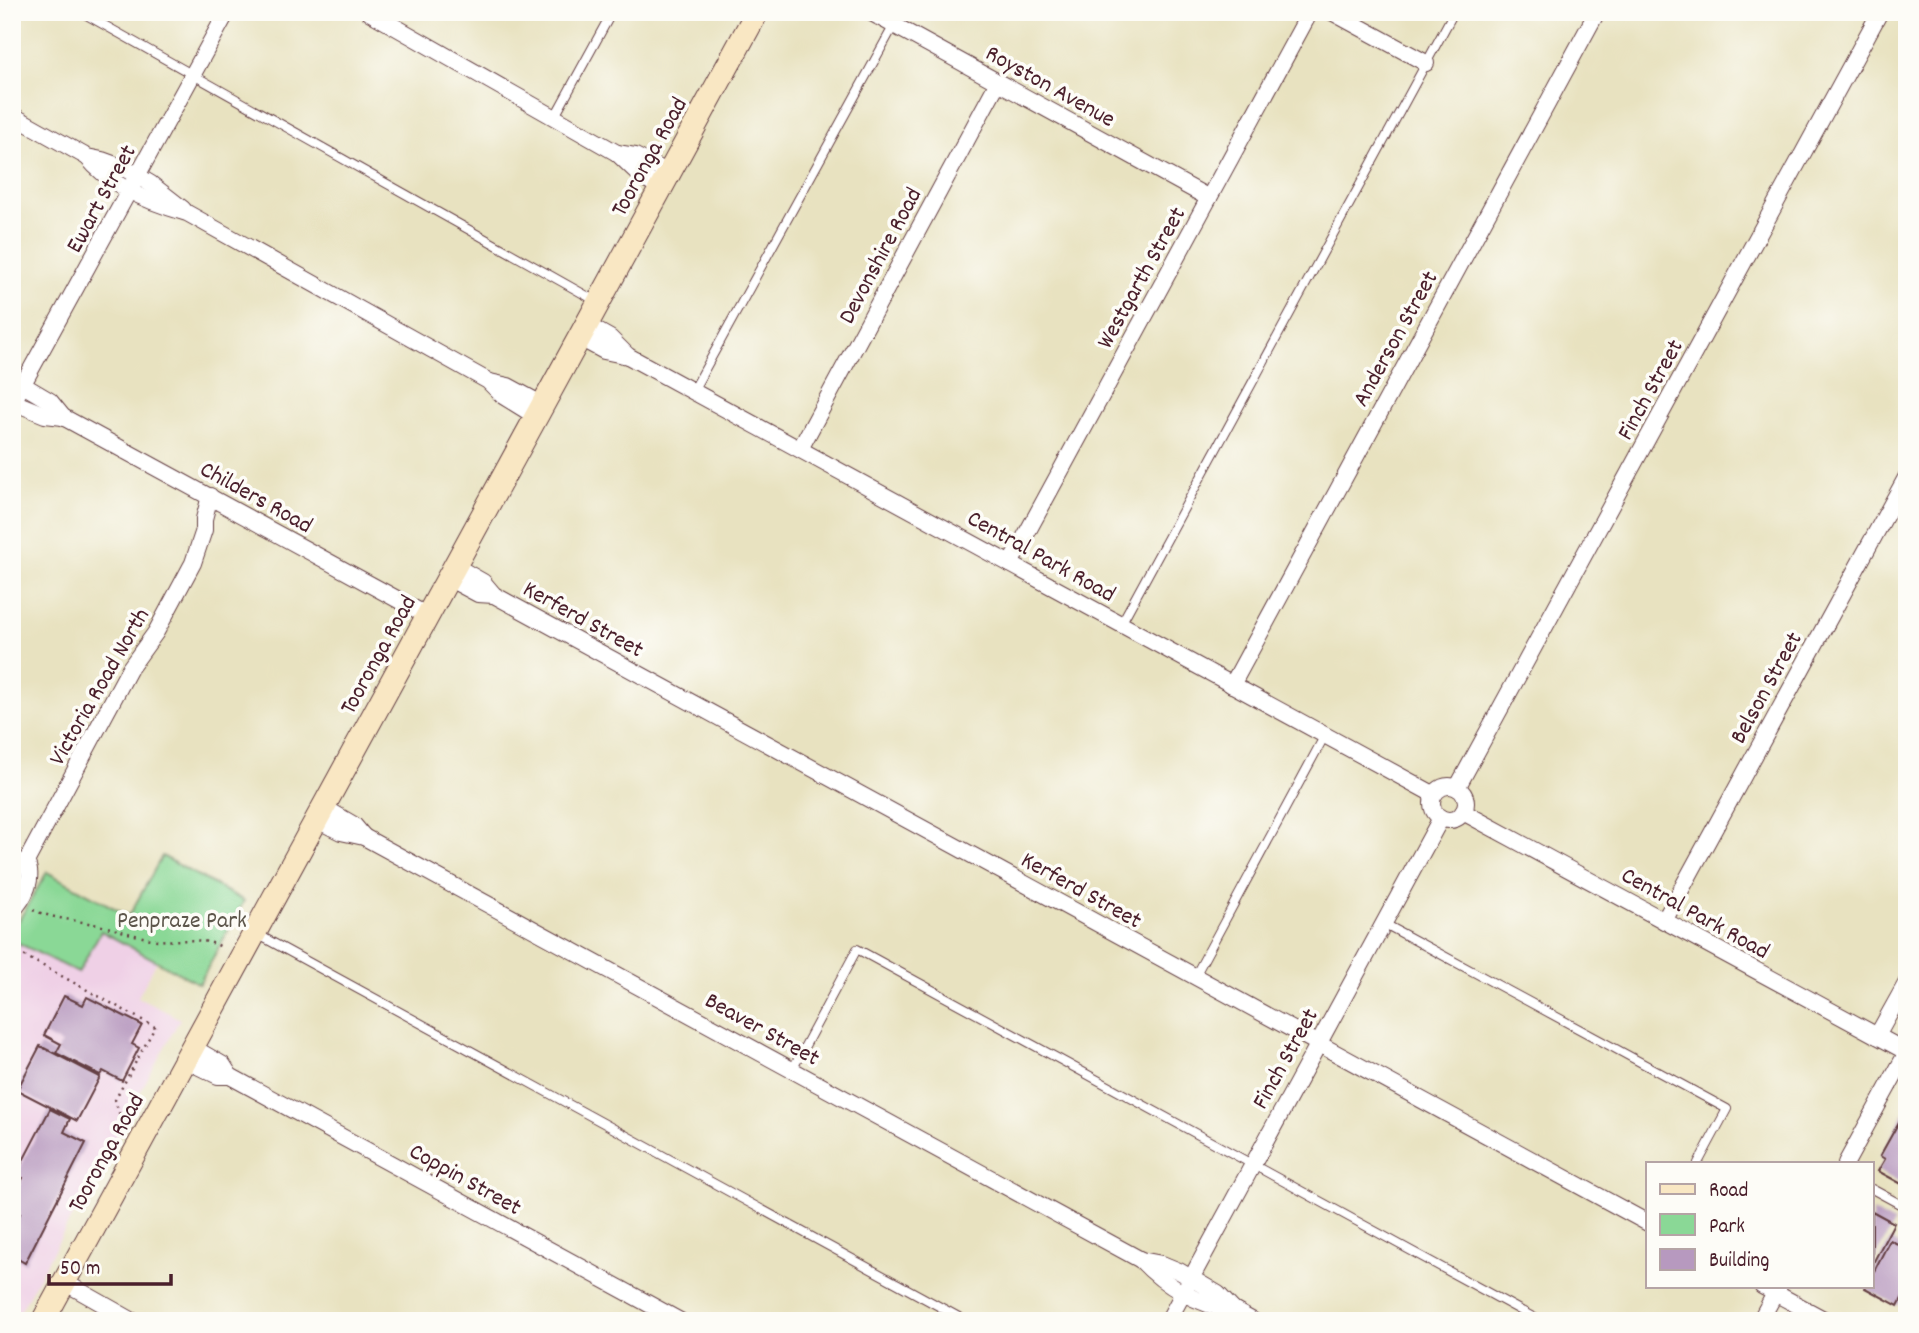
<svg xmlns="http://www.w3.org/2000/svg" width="1919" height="1333" font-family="Dekko,sans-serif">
	<rect width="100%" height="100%" fill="#fdfcf7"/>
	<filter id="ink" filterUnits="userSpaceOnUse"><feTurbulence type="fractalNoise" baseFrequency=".0143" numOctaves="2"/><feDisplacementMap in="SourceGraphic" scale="14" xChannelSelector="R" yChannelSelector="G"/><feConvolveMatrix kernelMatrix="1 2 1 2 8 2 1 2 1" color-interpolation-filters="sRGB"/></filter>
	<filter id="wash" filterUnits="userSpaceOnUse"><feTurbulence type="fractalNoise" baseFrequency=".00686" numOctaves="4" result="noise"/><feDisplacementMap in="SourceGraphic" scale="28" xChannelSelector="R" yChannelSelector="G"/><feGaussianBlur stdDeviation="1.57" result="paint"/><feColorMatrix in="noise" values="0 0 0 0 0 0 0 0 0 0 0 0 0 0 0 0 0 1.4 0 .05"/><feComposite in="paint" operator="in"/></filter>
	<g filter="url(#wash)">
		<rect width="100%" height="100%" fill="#e8e2c0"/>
		<polygon fill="#efd0e6" points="101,931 157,961 138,997 180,1019 15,1321 12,1321 12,940 40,955"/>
		<polygon fill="#8ad896" stroke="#6a7c60" stroke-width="2" points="162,856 244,901 199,984 101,931 78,973 12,940 12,932 47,872 129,916"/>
		<g id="blocks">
			<g fill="#b799bf">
				<polygon points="64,996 83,1005 87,997 142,1025 132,1044 139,1048 122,1081 103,1071 100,1075 56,1053 61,1044 44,1035"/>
				<polygon points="40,1046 100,1077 77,1121 17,1090"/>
				<polygon points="50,1109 70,1119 64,1132 86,1143 25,1263 18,1259 12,1271 12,1217 17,1219 20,1214 12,1210 12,1199 23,1178 16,1174"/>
				<polygon points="1905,1111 1907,1112 1907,1187 1878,1171 1885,1159 1880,1156"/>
				<polygon points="1872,1211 1894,1223 1872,1265"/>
				<polygon points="1890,1240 1907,1249 1907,1276 1904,1282 1907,1284 1907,1289 1898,1306 1865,1288 1866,1286 1872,1286 1872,1275"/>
			</g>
		</g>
	</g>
	<g filter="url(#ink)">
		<use href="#blocks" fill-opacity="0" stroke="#623c41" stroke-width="2"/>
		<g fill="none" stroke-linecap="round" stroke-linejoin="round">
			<defs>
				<g id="lane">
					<polyline points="81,12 596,301"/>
					<polyline points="554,118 612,12"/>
					<polyline points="693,391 894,25"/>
					<polyline points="1121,624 1454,12"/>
					<polyline points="1383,923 1727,1109 1698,1163"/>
					<polyline points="257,934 966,1321"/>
					<polyline points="1195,976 1325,735"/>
					<polyline points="792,1070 857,949 1540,1321"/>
					<polyline points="1872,1189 1907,1208"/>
				</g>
				<g id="street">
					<polyline points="369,12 617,153 641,176 661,188"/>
					<polyline points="870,12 1209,198"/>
					<polyline points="1332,12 1426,63"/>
					<polyline points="12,115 87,157 102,160 124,168 151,184 183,209"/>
					<polyline points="617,153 635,156 669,173"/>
					<path d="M87,157C111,187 151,203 187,213L488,381L503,396L537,417"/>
					<polyline points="587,325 610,338 628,356 1433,794"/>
					<polyline points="580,338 604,351 628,356"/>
					<polyline points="490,382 508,386 543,405"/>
					<polyline points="23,385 50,401 63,417 428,616"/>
					<polyline points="13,402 45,415 63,417"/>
					<polyline points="12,404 227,12"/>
					<polyline points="800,449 998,82"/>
					<polyline points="1010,564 1310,12"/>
					<polyline points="455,566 483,582 494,595 1648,1223"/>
					<polyline points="448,578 478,594 494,595"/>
					<polyline points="1232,685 1597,12"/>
					<circle cx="1449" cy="803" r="17"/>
					<polyline points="1457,788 1880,12"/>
					<polyline points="323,807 354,825 364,837"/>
					<polyline points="1463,812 1907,1052"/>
					<polyline points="317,820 341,832 364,837 1141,1260 1162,1264 1179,1271 1218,1294 1233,1310 1253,1321"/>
					<polyline points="12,869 19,863 26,862 130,668 156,632 193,563 204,530 204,519 210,496"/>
					<path d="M12,911C24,899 35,878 26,862"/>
					<polyline points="1664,921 1907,476"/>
					<polyline points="1877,1036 1907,982"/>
					<polyline points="192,1047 223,1065 230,1076 680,1321"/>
					<polyline points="185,1060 218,1076 230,1076"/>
					<polyline points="1846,1163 1907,1052"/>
					<path d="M1141,1260C1165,1286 1198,1305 1233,1310"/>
					<polyline points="64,1282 133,1321"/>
					<polyline points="1762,1286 1827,1321"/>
					<polyline points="1168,1321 1441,818"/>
					<polyline points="1760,1321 1779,1286"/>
				</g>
				<polyline id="secondary" points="43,1321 757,12"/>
			</defs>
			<use href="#lane" stroke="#623c41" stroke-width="10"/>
			<use href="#street" stroke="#623c41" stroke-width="18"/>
			<use href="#secondary" stroke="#623c41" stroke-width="25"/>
			<g stroke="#623c41" stroke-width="2.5" stroke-dasharray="2 5" stroke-linecap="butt">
				<path d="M33,910C54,919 76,920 98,925C118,929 137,937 157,940C180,942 200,936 222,947"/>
				<polyline points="12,949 155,1027 115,1100 119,1113 128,1118"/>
			</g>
			<use href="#lane" stroke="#fff" stroke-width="8"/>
			<use href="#street" stroke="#fff" stroke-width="16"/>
			<use href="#secondary" stroke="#f9e7c3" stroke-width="23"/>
		</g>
	</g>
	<g text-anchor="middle" stroke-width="7" stroke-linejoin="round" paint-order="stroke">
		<g font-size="24" fill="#4a1f2b" stroke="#fdfcf7">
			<text transform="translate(1051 85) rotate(29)" y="8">Royston Avenue</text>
			<text transform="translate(648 156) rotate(-61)" y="8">Tooronga Road</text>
			<text transform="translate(100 198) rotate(-61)" y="8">Ewart Street</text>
			<text transform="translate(879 255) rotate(-62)" y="8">Devonshire Road</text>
			<text transform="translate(1140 277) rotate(-61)" y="8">Westgarth Street</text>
			<text transform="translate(1394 338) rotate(-61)" y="8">Anderson Street</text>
			<text transform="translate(1649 389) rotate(-61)" y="8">Finch Street</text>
			<text transform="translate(257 496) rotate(29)" y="8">Childers Road</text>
			<text transform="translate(1042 555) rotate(29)" y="8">Central Park Road</text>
			<text transform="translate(584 618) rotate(29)" y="8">Kerferd Street</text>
			<text transform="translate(377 654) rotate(-61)" y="8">Tooronga Road</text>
			<text transform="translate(98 686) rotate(-60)" y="8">Victoria Road North</text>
			<text transform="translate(1765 687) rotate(-61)" y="8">Belson Street</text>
			<text transform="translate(1082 889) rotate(29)" y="8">Kerferd Street</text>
			<text transform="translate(1696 912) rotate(29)" y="8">Central Park Road</text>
			<text transform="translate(763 1028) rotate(29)" y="8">Beaver Street</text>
			<text transform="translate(1284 1058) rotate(-61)" y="8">Finch Street</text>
			<text transform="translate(105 1152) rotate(-61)" y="8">Tooronga Road</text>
			<text transform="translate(466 1178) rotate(29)" y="8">Coppin Street</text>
		</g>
		<g font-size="24" fill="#5d564b" stroke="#fdfcf7">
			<text x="182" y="927">Penpraze Park</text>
		</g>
	</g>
	<rect width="1919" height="1333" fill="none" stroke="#fdfcf7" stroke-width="42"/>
	<rect x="1646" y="1162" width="228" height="126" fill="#fdfcf7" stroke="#b5a4a5" stroke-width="2"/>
	<rect x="1660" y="1184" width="35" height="10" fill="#f9e7c3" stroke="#b5a4a5" stroke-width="2"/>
	<text x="1709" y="1196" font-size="21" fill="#4a1f2b">Road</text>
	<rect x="1660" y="1214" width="35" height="21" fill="#8ad896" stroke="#b5a4a5" stroke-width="2"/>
	<text x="1709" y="1232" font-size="21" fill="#4a1f2b">Park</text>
	<rect x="1660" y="1249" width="35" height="21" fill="#b799bf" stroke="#b5a4a5" stroke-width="2"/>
	<text x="1709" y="1266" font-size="21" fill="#4a1f2b">Building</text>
	<path d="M49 1274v10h122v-10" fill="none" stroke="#4a1f2b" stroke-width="3.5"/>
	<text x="60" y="1274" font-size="21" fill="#4a1f2b" stroke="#fdfcf7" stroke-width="5" paint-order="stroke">50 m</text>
</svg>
